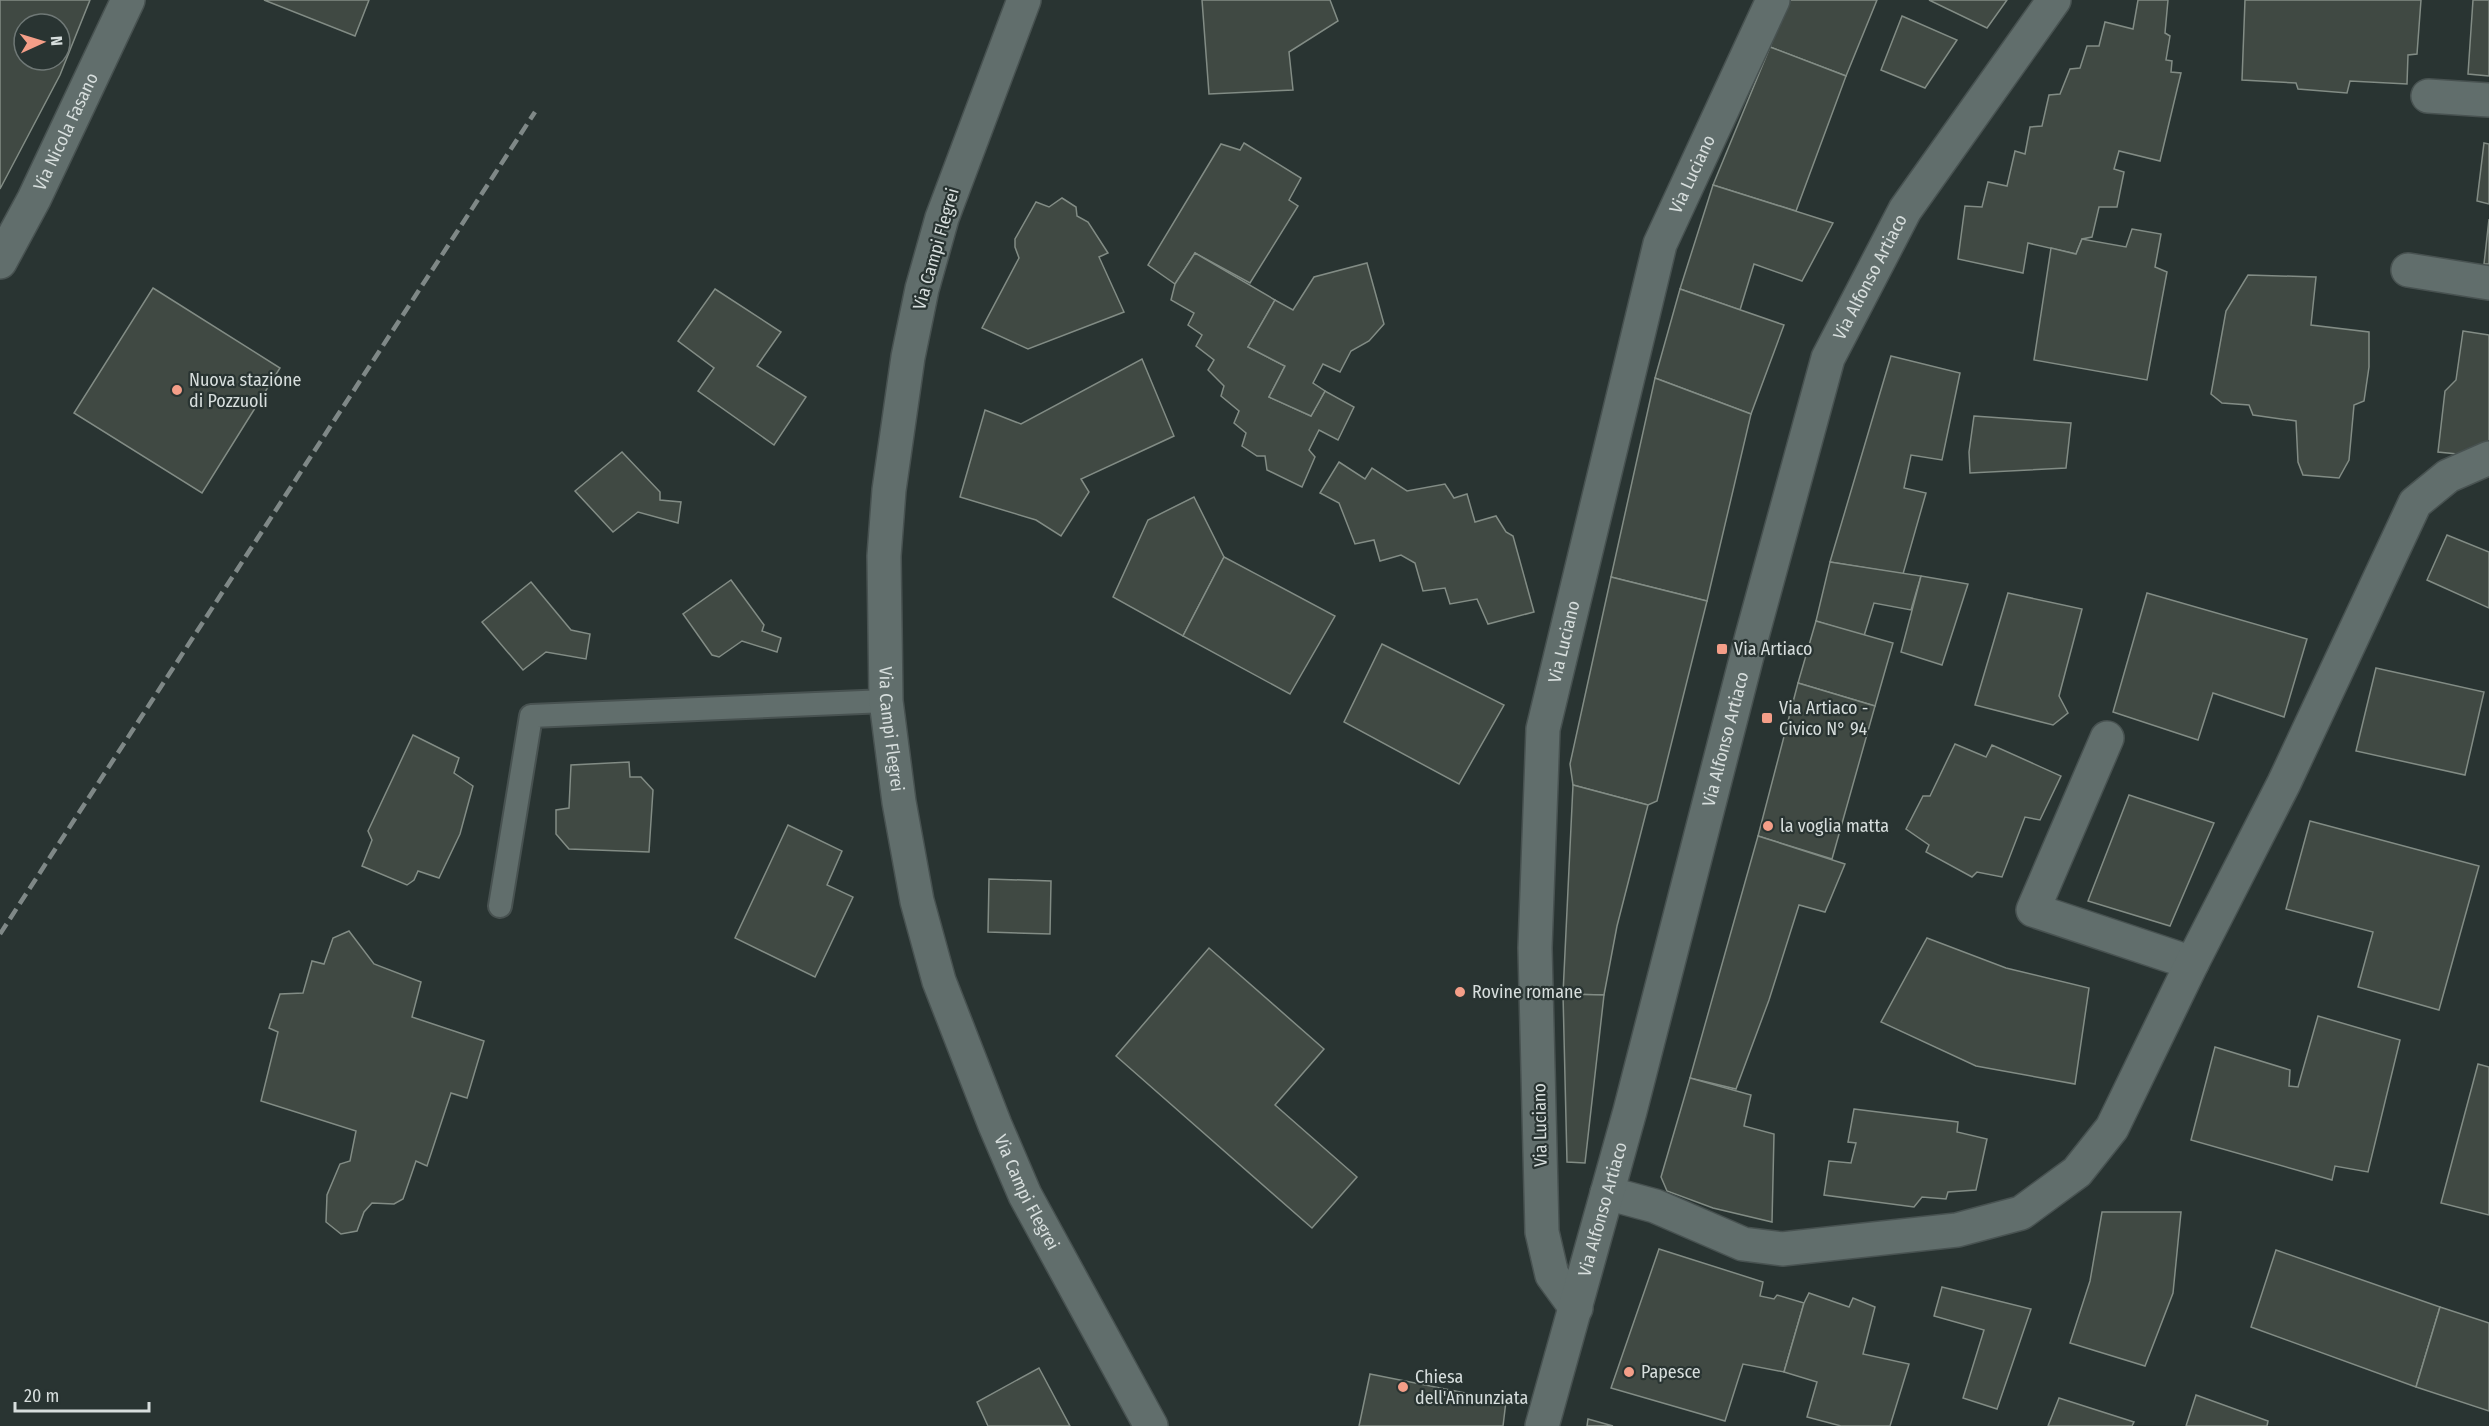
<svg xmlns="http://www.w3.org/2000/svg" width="2489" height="1426" font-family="'Fira Sans Condensed',sans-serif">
	<rect width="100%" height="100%" fill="#293432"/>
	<g fill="#404943" stroke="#828c85" stroke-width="1.5" fill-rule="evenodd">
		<path d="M0,0H90L60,75L0,189ZM24,24H60V60H24Z"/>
		<polygon points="264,0 369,0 355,36"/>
		<polygon points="1202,0 1330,0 1338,21 1289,52 1293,90 1209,94"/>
		<polygon points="1789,0 1877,0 1846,76 1770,47"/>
		<polygon points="1929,0 2007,0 1987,28"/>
		<polygon points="2138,0 2168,0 2165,33 2170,36 2166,60 2172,61 2171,72 2181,73 2160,161 2119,151 2114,169 2124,172 2117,207 2099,207 2092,237 2082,239 2076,254 2028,243 2023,273 1958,259 1965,206 1982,207 1988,182 2007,186 2015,151 2025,154 2030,127 2042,126 2049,95 2060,94 2070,69 2080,68 2087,46 2099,46 2105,22 2133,29"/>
		<polygon points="2245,0 2421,0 2417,54 2408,55 2407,84 2350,81 2347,93 2298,89 2296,83 2242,80"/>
		<polygon points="2473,0 2489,0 2489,76 2468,74"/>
		<polygon points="1902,16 1957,40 1925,88 1881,70"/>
		<polygon points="1770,47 1846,76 1796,211 1713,185"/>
		<polygon points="1244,143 1301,178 1289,200 1298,206 1250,283 1195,253 1175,284 1148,265 1221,144 1240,150"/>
		<polygon points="2484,143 2489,144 2489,204 2477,201"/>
		<polygon points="1713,185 1833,223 1802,281 1754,264 1740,310 1680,289"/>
		<polygon points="1062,198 1076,207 1077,216 1088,222 1108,253 1099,257 1124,312 1028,349 982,328 1019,258 1015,247 1015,239 1036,202 1049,207"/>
		<polygon points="2489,219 2489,264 2484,264"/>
		<polygon points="2132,229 2161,234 2155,267 2167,272 2147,380 2034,360 2051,248 2076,254 2082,239 2126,247"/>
		<polygon points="1195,253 1275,300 1248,347 1285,366 1269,397 1311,416 1325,391 1354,407 1338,440 1319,430 1309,450 1315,457 1302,487 1267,470 1265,456 1257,456 1242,446 1246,433 1234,423 1239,411 1221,396 1224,386 1208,370 1214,360 1196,346 1202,335 1188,325 1194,313 1171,300 1175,284"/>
		<polygon points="1367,263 1384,324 1369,341 1351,351 1340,372 1323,364 1313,383 1325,391 1311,416 1269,397 1285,366 1248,347 1275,300 1293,310 1314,277"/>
		<polygon points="2248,275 2316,277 2311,325 2369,332 2369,367 2364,401 2354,405 2349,460 2339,478 2303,475 2298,462 2296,421 2253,415 2249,405 2222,403 2211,394 2226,311"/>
		<polygon points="153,288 280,368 202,493 74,413"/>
		<polygon points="715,289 781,332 757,366 806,397 774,445 698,391 714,368 678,341"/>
		<polygon points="1680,289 1784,325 1751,414 1655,378"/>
		<polygon points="2463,331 2489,335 2489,451 2477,456 2438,452 2445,391 2456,380"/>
		<polygon points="1891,356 1960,373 1942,460 1911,455 1904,488 1926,493 1903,574 1830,562"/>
		<polygon points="1142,359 1174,436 1081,479 1089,492 1061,536 1036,520 960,497 985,410 1021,424"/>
		<polygon points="1655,378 1751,414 1707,601 1611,577"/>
		<polygon points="1974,416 2071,423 2066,468 1970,473 1969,452"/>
		<polygon points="622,452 660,492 660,500 681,502 678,523 638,512 613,532 575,491"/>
		<polygon points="1339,462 1365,479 1372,468 1407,491 1445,484 1454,498 1467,494 1475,522 1496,516 1506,532 1513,536 1534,612 1488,624 1477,599 1450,604 1445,588 1423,591 1415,563 1401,555 1380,561 1374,540 1355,544 1339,503 1320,493"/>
		<polygon points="1194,497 1224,557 1183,636 1113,597 1148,520"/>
		<polygon points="2447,535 2489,552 2489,608 2427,580"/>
		<polygon points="1224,557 1335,616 1290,694 1183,636"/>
		<polygon points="1830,562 1921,576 1911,610 1874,603 1864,636 1816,621"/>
		<polygon points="1921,576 1968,584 1942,665 1901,652"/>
		<polygon points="1611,577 1707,601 1657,801 1648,805 1573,785 1570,764"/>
		<polygon points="731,580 764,625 762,631 781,638 777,652 742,641 719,657 712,655 683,614"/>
		<polygon points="531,582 571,630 590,634 586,659 546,652 523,670 482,622"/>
		<polygon points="2008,593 2082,609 2059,696 2068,713 2053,725 1975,705"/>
		<polygon points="2147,593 2307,639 2284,717 2213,693 2198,740 2113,712"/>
		<polygon points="1816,621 1893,643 1875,706 1798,683"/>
		<polygon points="1382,644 1504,705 1459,784 1344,722"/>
		<polygon points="2376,668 2484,692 2465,775 2356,751"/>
		<polygon points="1798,683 1875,706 1832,859 1758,836"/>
		<polygon points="413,735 459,758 454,773 473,786 460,834 439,878 418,871 414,880 407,885 362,866 372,840 368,831"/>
		<polygon points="1955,744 1986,757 1992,745 2061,776 2040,820 2025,817 2002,877 1977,872 1972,877 1926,852 1929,845 1906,829 1923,796 1930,796"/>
		<polygon points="629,762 630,777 641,777 653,790 649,852 569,849 556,834 556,810 569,808 571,765"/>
		<polygon points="1573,785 1648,805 1617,926 1604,995 1563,994"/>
		<polygon points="2129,795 2214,823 2170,926 2088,901"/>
		<polygon points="2310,821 2479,866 2439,1010 2358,987 2373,932 2286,909"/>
		<polygon points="788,825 842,851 827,885 853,897 815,977 735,938"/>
		<polygon points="1758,836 1845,864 1825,912 1799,905 1769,1000 1736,1089 1690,1078"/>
		<polygon points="989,879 1051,881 1050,934 988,932"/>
		<polygon points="349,931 374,964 421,982 412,1017 484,1041 467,1098 451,1093 427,1166 416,1161 403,1199 394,1204 372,1203 364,1212 357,1231 341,1234 326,1222 327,1195 340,1164 350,1161 356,1131 261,1101 278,1032 269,1028 280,994 303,993 312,961 324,964 333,938"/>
		<polygon points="1927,938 2006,968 2089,988 2075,1084 1976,1066 1881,1022"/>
		<polygon points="1209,948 1324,1049 1275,1105 1357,1177 1312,1228 1116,1056"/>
		<polygon points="1563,994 1604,995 1585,1163 1567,1162"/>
		<polygon points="2318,1016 2400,1040 2368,1172 2335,1166 2332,1180 2191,1140 2215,1047 2290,1070 2289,1086 2298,1087"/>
		<polygon points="2478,1064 2489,1067 2489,1215 2441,1203"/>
		<polygon points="1690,1078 1751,1095 1744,1126 1774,1134 1772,1222 1713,1208 1667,1191 1661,1177"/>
		<polygon points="1854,1109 1958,1122 1957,1132 1987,1139 1976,1190 1948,1192 1946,1199 1922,1197 1914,1207 1824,1195 1829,1161 1851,1163 1856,1143 1848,1142"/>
		<polygon points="2102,1212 2181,1212 2173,1293 2145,1366 2070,1343 2090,1281"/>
		<polygon points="1659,1249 1763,1282 1760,1296 1774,1299 1777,1295 1804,1303 1784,1372 1743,1364 1725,1421 1611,1388"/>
		<polygon points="2276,1250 2440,1307 2416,1387 2251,1327"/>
		<polygon points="1942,1287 2031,1309 1997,1409 1963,1398 1984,1330 1934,1316"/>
		<polygon points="1809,1293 1849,1307 1853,1298 1875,1307 1863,1354 1909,1364 1890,1426 1841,1426 1807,1417 1817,1382 1784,1372 1804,1303"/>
		<polygon points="2440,1307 2489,1323 2489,1411 2416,1387"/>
		<polygon points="1039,1368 1070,1426 988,1426 977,1402"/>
		<polygon points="1370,1374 1506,1401 1503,1426 1359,1426"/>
		<polygon points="2196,1395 2268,1421 2267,1426 2186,1426"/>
		<polygon points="2059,1398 2134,1422 2132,1426 2048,1426"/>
		<polygon points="1588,1419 1613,1426 1587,1426"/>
	</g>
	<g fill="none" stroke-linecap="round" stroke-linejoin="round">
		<defs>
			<polyline id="service" points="500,906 531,716 886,701"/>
			<g id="minor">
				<polyline points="2428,96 2489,100"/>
				<polyline points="2408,270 2489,283"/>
				<polyline points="2107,738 2033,910 2192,963"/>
				<polyline points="1607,1193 1655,1206 1743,1244 1782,1249 1957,1230 2021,1213 2077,1172 2112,1128 2192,963 2284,783 2415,503 2448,476 2489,458"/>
				<path id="s1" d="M1576,1308L1552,1275L1542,1232L1535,948L1543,729L1660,244L1773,0"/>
			</g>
			<g id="tertiary">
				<path id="s2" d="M0,262L34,199L128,0"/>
			</g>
			<g id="secondary">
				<path id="s3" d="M1024,0L942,218L922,289L908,357L889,490L884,556L886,701L899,802L917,901L939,981L995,1125L1025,1195L1151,1426"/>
				<path id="s4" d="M1542,1426L1630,1111L1752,636L1828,358L1905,210L2054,0"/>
			</g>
		</defs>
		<use href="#service" stroke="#485251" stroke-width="26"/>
		<use href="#minor" stroke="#485251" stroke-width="36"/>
		<use href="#tertiary" stroke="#485251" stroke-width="36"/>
		<use href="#secondary" stroke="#485251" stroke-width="36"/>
		<use href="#service" stroke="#616e6c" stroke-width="22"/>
		<use href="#minor" stroke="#616e6c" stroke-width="33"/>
		<use href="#tertiary" stroke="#616e6c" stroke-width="33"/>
		<use href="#secondary" stroke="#616e6c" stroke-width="33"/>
		<polyline stroke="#7f8887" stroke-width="4.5" stroke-dasharray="12 6" stroke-linecap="butt" points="0,934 535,112"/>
	</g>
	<g fill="#f49e88" stroke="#293432" stroke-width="2">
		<circle cx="177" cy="390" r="6"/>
		<rect x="1716" y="643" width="12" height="12" rx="3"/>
		<rect x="1761" y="712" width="12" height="12" rx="3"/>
		<circle cx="1768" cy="826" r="6"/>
		<circle cx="1460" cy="992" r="6"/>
		<circle cx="1629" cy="1372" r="6"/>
		<circle cx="1403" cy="1387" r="6"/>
	</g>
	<g text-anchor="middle" stroke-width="4.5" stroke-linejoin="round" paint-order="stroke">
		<g font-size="18" fill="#d7dedd" stroke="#293432">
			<text dy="6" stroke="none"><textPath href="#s2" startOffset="146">Via Nicola Fasano</textPath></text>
			<text dy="6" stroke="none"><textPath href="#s1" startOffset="1164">Via Luciano</textPath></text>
			<text transform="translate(936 249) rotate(-74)" y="6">Via Campi Flegrei</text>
			<text dy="6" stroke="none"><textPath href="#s4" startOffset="1197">Via Alfonso Artiaco</textPath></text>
			<text dy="6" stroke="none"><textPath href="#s1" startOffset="678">Via Luciano</textPath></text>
			<text dy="6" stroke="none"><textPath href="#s3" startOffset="750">Via Campi Flegrei</textPath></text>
			<text dy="6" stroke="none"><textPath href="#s4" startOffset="711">Via Alfonso Artiaco</textPath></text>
			<text transform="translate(1540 1125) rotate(-91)" y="6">Via Luciano</text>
			<text dy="6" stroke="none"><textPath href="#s3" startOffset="1236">Via Campi Flegrei</textPath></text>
			<text dy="6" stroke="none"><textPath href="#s4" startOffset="225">Via Alfonso Artiaco</textPath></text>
		</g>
		<g font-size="18" fill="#d7dedd" stroke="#293432" text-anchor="start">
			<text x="189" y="386">Nuova stazione<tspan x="189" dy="21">di Pozzuoli</tspan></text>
			<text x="1734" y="655">Via Artiaco</text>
			<text x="1779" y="714">Via Artiaco -<tspan x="1779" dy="21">Civico N° 94</tspan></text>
			<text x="1780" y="832">la voglia matta</text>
			<text x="1472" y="998">Rovine romane</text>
			<text x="1641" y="1378">Papesce</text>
			<text x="1415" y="1383">Chiesa<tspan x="1415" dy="21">dell'Annunziata</tspan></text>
		</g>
	</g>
	<g transform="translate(42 42) rotate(86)"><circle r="28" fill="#293432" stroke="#6f7876" stroke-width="1.5"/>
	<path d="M0-4.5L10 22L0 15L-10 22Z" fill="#f49e88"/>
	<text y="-9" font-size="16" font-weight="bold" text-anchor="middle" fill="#d7dedd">N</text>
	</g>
	<path d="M15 1402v9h134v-9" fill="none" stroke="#d7dedd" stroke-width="3"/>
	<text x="24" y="1402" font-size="18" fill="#d7dedd" stroke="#293432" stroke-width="4.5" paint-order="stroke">20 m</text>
</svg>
